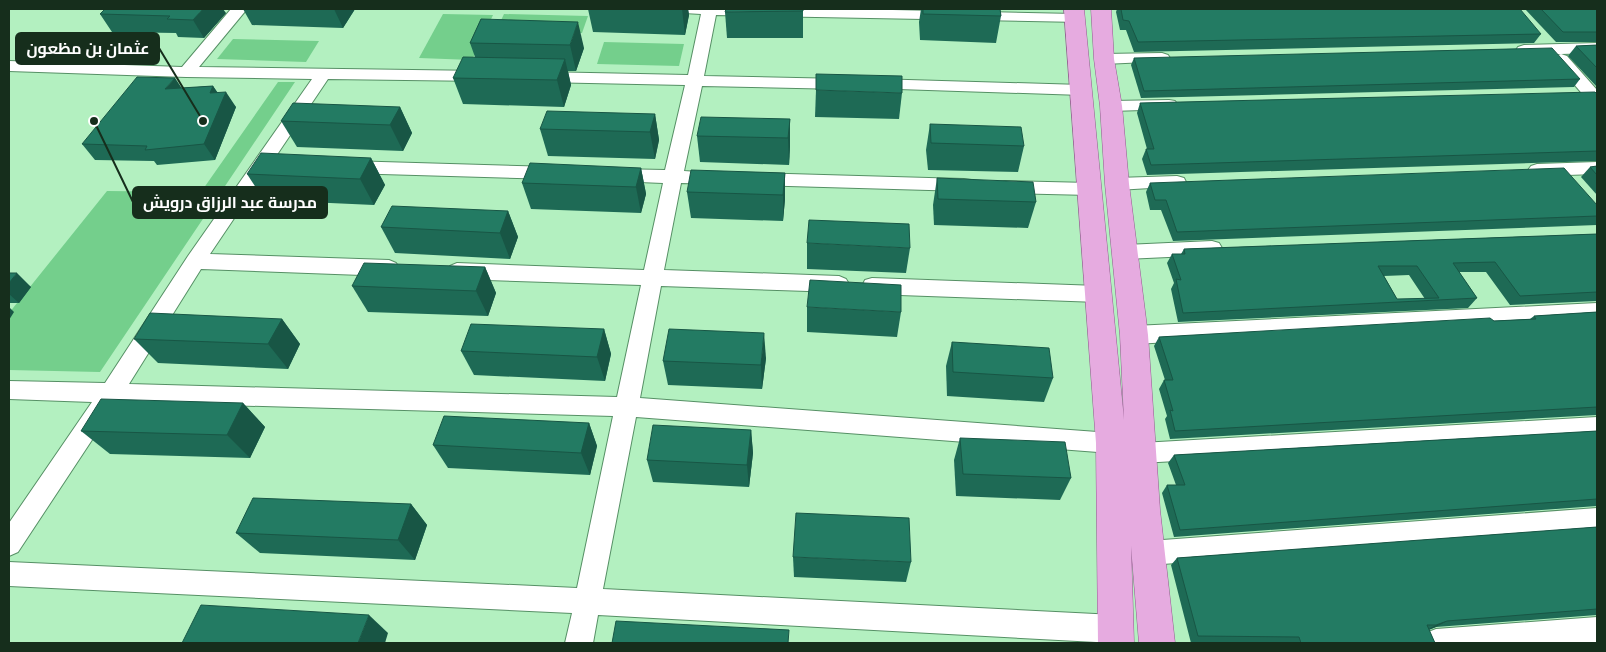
<svg xmlns="http://www.w3.org/2000/svg" width="1606" height="652" font-family="'IBM Plex Sans',Cairo,sans-serif">
	<rect width="100%" height="100%" fill="#b3f0c0"/>
	<g fill="#74cf8c">
		<polygon points="443,14 493,15 472,60 419,58"/>
		<polygon points="504,14 588,16 582,33 496,31"/>
		<polygon points="233,39 319,41 306,62 217,59"/>
		<polygon points="604,42 684,44 679,66 597,64"/>
		<polygon points="278,82 295,82 100,372 9,370 9,313 107,191 201,192"/>
	</g>
	<g fill="none" stroke-linecap="round" stroke-linejoin="round">
		<defs>
			<g id="minor">
				<polygon points="231,9 247,9 199,67 483,71 489,72 491,76 489,80 483,81 328,79 210,254 389,260 396,263 399,268 396,273 389,276 201,269 129,384 617,397 641,285 457,279 450,276 447,271 450,266 457,263 644,270 663,183 615,181 609,179 606,175 609,171 615,169 665,170 685,85 541,82 535,81 533,77 535,73 541,72 688,75 701,14 667,12 665,9 847,9 1075,14 1080,16 1083,19 1080,22 716,15 704,76 843,79 849,80 851,84 849,88 843,89 702,86 684,171 726,174 728,178 726,182 719,184 681,183 664,270 839,276 846,279 849,284 846,289 839,292 661,286 640,398 1111,433 1141,443 1597,417 1597,437 1141,463 1111,453 636,417 603,589 1115,615 1125,619 1129,629 1125,639 1115,643 598,615 593,643 565,643 572,613 9,586 9,562 577,588 613,416 117,402 18,552 9,556 9,523 92,402 9,399 9,381 105,383 188,256 312,79 186,77 9,71 9,61 182,67"/>
				<polygon points="1597,43 1597,53 1524,55 1518,53 1516,50 1518,47 1524,45"/>
				<polygon points="1162,53 1168,55 1170,58 1168,61 1104,64 1098,62 1096,59 1098,56 1104,54"/>
				<polygon points="1561,54 1567,56 1597,90 1597,105 1591,104 1555,62 1553,59 1555,56"/>
				<polygon points="874,79 1082,85 1088,86 1090,90 1088,94 1082,95 868,88 866,84 868,80"/>
				<polygon points="1169,100 1175,101 1178,105 1175,109 1111,111 1105,110 1102,106 1105,102 1111,101"/>
				<polygon points="347,161 554,167 560,169 563,173 560,177 554,179 347,173 341,171 338,167 341,163"/>
				<polygon points="1597,162 1597,174 1537,176 1531,174 1528,170 1531,166 1537,164"/>
				<polygon points="757,173 964,179 971,180 973,185 971,190 964,191 757,185 750,183 748,179 750,175"/>
				<polygon points="1177,176 1184,178 1186,182 1184,186 1117,190 1110,189 1108,184 1110,179 1117,178"/>
				<polygon points="1005,181 1090,183 1097,184 1099,189 1097,194 1090,195 1005,193 998,192 996,187 998,182"/>
				<polygon points="1212,241 1219,243 1222,248 1219,253 1212,255 1125,259 1118,257 1115,252 1118,247 1125,245"/>
				<polygon points="872,278 1098,286 1105,288 1108,294 1105,300 1098,302 872,294 865,292 862,286 865,280"/>
				<polygon points="1597,303 1597,319 1134,344 1126,341 1123,335 1126,329 1134,326"/>
				<polygon points="1597,508 1597,532 1149,565 1140,562 1136,553 1140,544 1149,541"/>
				<polygon points="1597,617 1597,643 1422,643 1426,633 1436,629"/>
			</g>
			<polygon id="major" points="1064,9 1084,9 1124,420 1120,335 1105,184 1100,106 1094,59 1091,9 1111,9 1114,59 1122,106 1129,184 1148,335 1160,510 1175,643 1139,643 1131,546 1134,643 1098,643 1096,443"/>
		</defs>
		<use href="#minor" stroke="#569065" stroke-width="2"/>
		<use href="#major" stroke="#925b8e" stroke-width="1"/>
		<use href="#minor" fill="#fff" fill-rule="evenodd"/>
		<use href="#major" fill="#e6abe0" fill-rule="evenodd"/>
	</g>
	<g fill="#1e6a55" fill-rule="evenodd">
		<polygon points="243,9 355,9 343,28 252,25"/>
		<polygon points="588,9 688,9 689,15 685,35 593,32"/>
		<polygon points="803,9 803,38 727,38 725,12"/>
		<polygon points="918,9 1000,9 1001,16 996,43 920,40 919,22 921,9"/>
		<polygon points="1117,9 1121,9 1541,34 1534,43 1134,52 1126,30 1120,30 1116,12"/>
		<polygon points="1525,9 1597,9 1597,42 1556,42"/>
		<polygon points="226,13 204,38 178,37 176,33 112,32 100,14"/>
		<polygon points="481,19 584,48 576,71 568,71 571,85 564,107 463,104 453,78 475,57 470,43"/>
		<polygon points="1597,45 1597,87 1568,56 1576,46"/>
		<polygon points="1134,58 1580,79 1574,87 1141,98 1131,65"/>
		<polygon points="213,86 218,93 236,107 215,160 157,165 154,161 95,160 82,144 182,88"/>
		<polygon points="816,90 902,93 899,119 815,117"/>
		<polygon points="1597,94 1597,161 1147,175 1142,159 1146,149 1147,149 1137,113 1140,103"/>
		<polygon points="400,107 412,133 403,151 297,147 281,121"/>
		<polygon points="655,114 659,140 655,159 548,156 540,129"/>
		<polygon points="790,119 790,146 789,165 700,162 697,136"/>
		<polygon points="930,124 1024,146 1018,172 928,170 926,150"/>
		<polygon points="371,158 385,185 374,205 264,200 247,174"/>
		<polygon points="1597,166 1597,195 1581,177 1590,167"/>
		<polygon points="641,168 646,194 641,213 531,209 522,183"/>
		<polygon points="785,173 785,199 783,221 691,218 687,192"/>
		<polygon points="937,178 1036,202 1028,228 934,225 933,205"/>
		<polygon points="1150,183 1597,205 1597,225 1173,241 1161,210 1150,210 1146,192"/>
		<polygon points="508,211 518,237 510,259 395,253 381,227"/>
		<path d="M1597,234V301L1510,305L1486,272H1459L1477,298L1468,308L1178,322L1171,289L1174,283L1167,263L1172,254H1181L1184,249ZM1409,275L1425,299H1397L1384,276Z"/>
		<polygon points="807,243 910,248 906,273 807,269"/>
		<polygon points="485,267 496,293 488,316 368,312 352,286"/>
		<polygon points="9,273 31,287 19,303 9,303"/>
		<polygon points="807,307 901,312 897,337 807,332"/>
		<polygon points="1597,312 1597,415 1170,439 1165,419 1167,416 1159,389 1164,380 1165,380 1154,346 1159,337 1530,319 1534,316"/>
		<polygon points="282,319 300,344 288,369 158,363 134,339"/>
		<polygon points="604,329 611,354 605,381 474,375 461,351"/>
		<polygon points="952,342 1053,378 1044,402 947,396 946,366"/>
		<polygon points="766,358 762,389 668,385 663,361"/>
		<polygon points="243,403 265,427 250,458 110,454 81,431"/>
		<polygon points="589,423 597,446 590,475 448,468 433,445"/>
		<polygon points="751,430 753,453 749,487 653,482 647,460"/>
		<polygon points="1597,431 1597,506 1174,537 1162,493 1167,485 1176,485 1168,463 1174,455"/>
		<polygon points="960,438 1071,478 1060,500 956,496 954,460"/>
		<polygon points="411,504 427,525 415,560 260,553 236,533"/>
		<polygon points="1597,527 1597,615 1436,627 1429,630 1435,643 1191,643 1171,565 1177,558"/>
		<polygon points="793,557 911,562 906,582 794,577"/>
	</g>
	<g fill="#185645">
		<polygon points="203,9 223,9 226,13 204,38 193,20"/>
		<polygon points="334,9 355,9 343,28"/>
		<polygon points="682,9 688,9 689,15 685,35"/>
		<polygon points="578,22 584,48 576,71 570,45"/>
		<polygon points="565,59 571,85 564,107 557,80"/>
		<polygon points="175,78 185,93 165,89"/>
		<polygon points="213,86 222,100 226,92 236,107 215,160 204,144 210,93"/>
		<polygon points="400,107 412,133 403,151 390,125"/>
		<polygon points="655,114 659,140 655,159 650,132"/>
		<polygon points="790,119 790,146 789,165 788,138"/>
		<polygon points="371,158 385,185 374,205 360,179"/>
		<polygon points="641,168 646,194 641,213 636,187"/>
		<polygon points="785,173 785,199 783,221 783,195"/>
		<polygon points="508,211 518,237 510,259 500,233"/>
		<polygon points="485,267 496,293 488,316 476,291"/>
		<polygon points="17,273 31,287 19,303 9,294 9,283"/>
		<polygon points="9,307 14,312 9,320"/>
		<polygon points="282,319 300,344 288,369 268,344"/>
		<polygon points="604,329 611,354 605,381 597,357"/>
		<polygon points="764,333 766,358 762,389 761,365"/>
		<polygon points="243,403 265,427 250,458 227,435"/>
		<polygon points="589,423 597,446 590,475 581,453"/>
		<polygon points="751,430 753,453 749,487 747,465"/>
		<polygon points="411,504 427,525 415,560 398,540"/>
		<polygon points="369,615 388,633 385,643 358,643"/>
		<polygon points="1447,621 1436,627 1425,631 1436,625"/>
	</g>
	<g fill="#237b63" stroke="#185645" fill-rule="evenodd">
		<polygon points="105,9 203,9 193,20 167,19 170,16 100,14"/>
		<polygon points="726,9 803,9 803,11 725,12"/>
		<polygon points="923,9 1000,9 1001,16 923,14"/>
		<polygon points="1121,9 1520,9 1541,34 1138,42 1129,21 1123,20"/>
		<polygon points="1541,9 1597,9 1597,32 1563,32"/>
		<polygon points="481,19 578,22 570,45 470,43"/>
		<polygon points="1597,45 1597,68 1576,46"/>
		<polygon points="1552,48 1580,79 1144,91 1134,58"/>
		<polygon points="463,57 565,59 557,80 453,78"/>
		<polygon points="816,74 902,76 902,93 816,90"/>
		<polygon points="137,77 175,78 165,89 213,86 210,93 226,92 204,144 145,150 147,146 82,144"/>
		<polygon points="1595,92 1597,94 1597,151 1151,165 1146,149 1154,149 1140,103"/>
		<polygon points="293,103 400,107 390,125 281,121"/>
		<polygon points="547,111 655,114 650,132 540,129"/>
		<polygon points="701,117 790,119 788,138 697,136"/>
		<polygon points="930,124 1021,127 1024,146 931,143"/>
		<polygon points="261,153 371,158 360,179 247,174"/>
		<polygon points="530,163 641,168 636,187 522,183"/>
		<polygon points="1597,166 1597,175 1590,167"/>
		<polygon points="1564,168 1597,205 1597,216 1177,232 1166,200 1155,200 1150,183"/>
		<polygon points="691,170 785,173 783,195 687,192"/>
		<polygon points="937,178 1033,182 1036,202 938,199"/>
		<polygon points="392,206 508,211 500,233 381,227"/>
		<polygon points="809,220 909,224 910,248 807,243"/>
		<path d="M1597,234V292L1520,296L1495,262L1453,263L1477,298L1183,313L1176,279L1181,280L1172,254H1185L1184,249ZM1378,266H1417L1439,298L1397,299Z"/>
		<polygon points="364,263 485,267 476,291 352,286"/>
		<polygon points="9,273 17,273 9,283"/>
		<polygon points="810,280 901,285 901,312 807,307"/>
		<polygon points="1597,312 1597,407 1175,431 1170,410 1173,411 1164,380 1173,380 1159,337 1490,318 1494,321 1536,319 1534,316"/>
		<polygon points="150,313 282,319 268,344 134,339"/>
		<polygon points="471,324 604,329 597,357 461,351"/>
		<polygon points="669,329 764,333 761,365 663,361"/>
		<polygon points="952,342 1049,348 1053,378 953,372"/>
		<polygon points="101,399 243,403 227,435 81,431"/>
		<polygon points="444,416 589,423 581,453 433,445"/>
		<polygon points="653,425 751,430 747,465 647,460"/>
		<polygon points="1597,431 1597,499 1180,530 1167,485 1185,485 1174,455"/>
		<polygon points="960,438 1065,442 1071,478 963,474"/>
		<polygon points="253,498 411,504 398,540 236,533"/>
		<polygon points="796,513 909,518 911,562 793,557"/>
		<polygon points="1597,527 1597,609 1447,621 1436,625 1427,625 1435,643 1301,643 1299,637 1198,636 1177,558"/>
		<polygon points="201,605 369,615 358,643 182,643"/>
		<polygon points="616,621 789,630 788,643 612,643"/>
	</g>
	<path fill="none" stroke="#162e1c" stroke-width="2" d="M203 121L159 48M94 121L133 202"/>
	<g fill="#162e1c" stroke="#fff" stroke-width="2">
		<circle cx="203" cy="121" r="5"/>
		<circle cx="94" cy="121" r="5"/>
	</g>
	<g fill="#162e1c" stroke="#162e1c" stroke-width="2">
		<rect x="16" y="33" width="143" height="31" rx="5"/>
		<rect x="133" y="187" width="194" height="31" rx="5"/>
	</g>
	<g font-size="16" text-anchor="middle" font-weight="bold" fill="#fff">
		<text x="88" y="54">عثمان بن مظعون</text>
		<text x="230" y="208">مدرسة عبد الرزاق درويش</text>
	</g>
	<rect width="1606" height="652" fill="none" stroke="#162e1c" stroke-width="20"/>
</svg>
